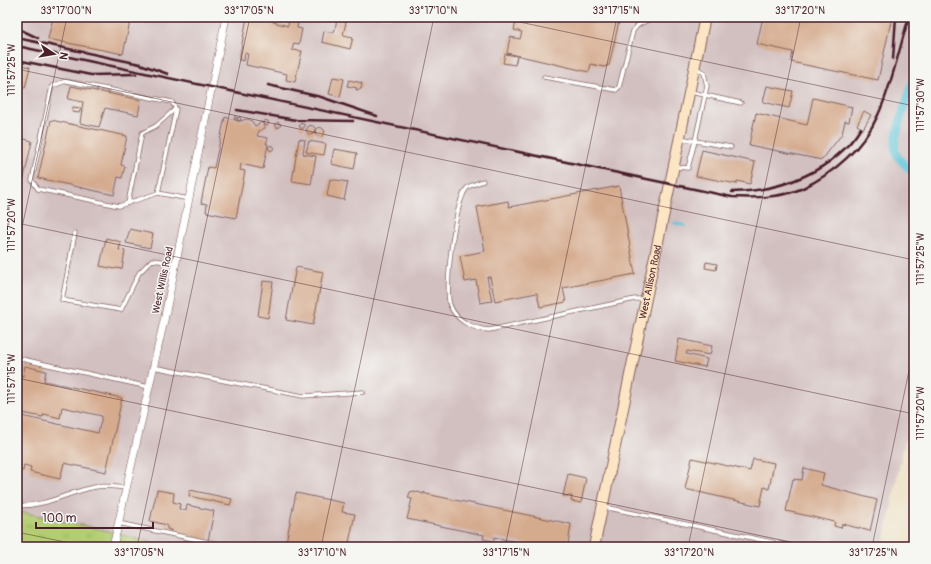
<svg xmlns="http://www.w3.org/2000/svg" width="931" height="564" font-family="Pangolin,sans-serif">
	<defs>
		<pattern id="grass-tufts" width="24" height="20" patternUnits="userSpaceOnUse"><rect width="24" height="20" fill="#b4cd72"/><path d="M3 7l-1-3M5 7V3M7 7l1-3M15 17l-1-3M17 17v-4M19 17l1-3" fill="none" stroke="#9cb063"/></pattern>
	</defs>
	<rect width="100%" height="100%" fill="#f6f6f2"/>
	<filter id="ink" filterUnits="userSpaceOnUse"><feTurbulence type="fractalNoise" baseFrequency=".025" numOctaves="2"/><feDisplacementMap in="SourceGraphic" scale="8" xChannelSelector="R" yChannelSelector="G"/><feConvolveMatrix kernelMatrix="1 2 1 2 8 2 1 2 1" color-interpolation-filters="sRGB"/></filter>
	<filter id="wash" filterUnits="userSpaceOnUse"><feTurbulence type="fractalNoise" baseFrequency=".012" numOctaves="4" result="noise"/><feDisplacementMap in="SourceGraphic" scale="16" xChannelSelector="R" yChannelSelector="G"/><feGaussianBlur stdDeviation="0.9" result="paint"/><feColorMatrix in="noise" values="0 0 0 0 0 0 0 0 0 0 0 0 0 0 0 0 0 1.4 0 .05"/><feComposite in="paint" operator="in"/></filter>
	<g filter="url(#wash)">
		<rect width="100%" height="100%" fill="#eedfbf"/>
		<polygon fill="#d2bfbf" points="17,17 914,17 914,395 883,547 167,547 108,531 17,511"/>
		<polygon fill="url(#grass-tufts)" stroke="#7f764e" points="17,511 108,531 167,547 17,547"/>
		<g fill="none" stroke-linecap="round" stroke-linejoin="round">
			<polyline stroke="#5ac3d6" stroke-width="2.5" points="674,223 686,226"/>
			<path stroke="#5ac3d6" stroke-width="8" d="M914,77C909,94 894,133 895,149C896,159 908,167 914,174"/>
		</g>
		<g id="blocks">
			<g fill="#d5ab8e">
				<polygon points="53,17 131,17 123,54 48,39"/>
				<polygon points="247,17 257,17 257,19 264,20 265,17 274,17 273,22 288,26 289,17 299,17 297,28 302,29 299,44 294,43 292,50 302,51 295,82 286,80 287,74 246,65 248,54 245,53 244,61 239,60"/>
				<polygon points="517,17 620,17 609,65 604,67 591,64 589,72 507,53 510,37 520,39 522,32 514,30"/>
				<polygon points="623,17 632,17 631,22 622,21"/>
				<polygon points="763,17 892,17 878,80 791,62 793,52 757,44"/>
				<polygon points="337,20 346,22 343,35 353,37 350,49 322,42 324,31 334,33"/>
				<polygon points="505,54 517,56 515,65 503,63"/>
				<polygon points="17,64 30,67 25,88 17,86"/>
				<polygon points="333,77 344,79 340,97 329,94"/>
				<polygon points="349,80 362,83 361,89 356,90 357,88 347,86"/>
				<polygon points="71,86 141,100 138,115 105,108 99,127 80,123 83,102 68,99"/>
				<polygon points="767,86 793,91 789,108 763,102"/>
				<polygon points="813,98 852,107 849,122 845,121 842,134 822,160 749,145 756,113 807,125"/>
				<polygon points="73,107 81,108 79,113 72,112"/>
				<polygon points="864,111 871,115 863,129 857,125"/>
				<polygon points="235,116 237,118 235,120 238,121 237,118 240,117 241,120 238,121 241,121 246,119 251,120 255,126 262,122 265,128 259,131 257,136 268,138 266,144 268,144 263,169 241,164 240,170 245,171 236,218 206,212 207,204 201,203 208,167 214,168 225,117 234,120"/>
				<polygon points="51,120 127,136 121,165 125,166 122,178 118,177 114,195 38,178"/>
				<circle cx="266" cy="123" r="2.5"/>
				<circle cx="278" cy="125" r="2.5"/>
				<circle cx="302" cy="126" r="2.5"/>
				<circle cx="311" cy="130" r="4.5"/>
				<circle cx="320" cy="132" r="4.5"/>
				<polygon points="17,137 32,141 24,178 17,177"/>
				<polygon points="299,139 305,140 303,154 316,156 311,184 292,181"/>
				<polygon points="309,141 326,144 324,155 306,152"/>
				<circle cx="271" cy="148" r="2.5"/>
				<polygon points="334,149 357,153 354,169 331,164"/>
				<polygon points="702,150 755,162 750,184 737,181 737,184 722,181 696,176"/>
				<polygon points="330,179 348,182 344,200 327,196"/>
				<polygon points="619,186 635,274 563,288 566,302 540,307 537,293 495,301 490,277 487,277 492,301 480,303 476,280 465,282 460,256 485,251 477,207 508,201 509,207"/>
				<polygon points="130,229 153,234 150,248 126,243"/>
				<polygon points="106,238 121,242 119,250 125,251 122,269 116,268 115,269 100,266"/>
				<polygon points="706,262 717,264 716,270 705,268"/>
				<polygon points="296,267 323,272 313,325 286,320"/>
				<polygon points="263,281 273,282 268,318 258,316"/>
				<polygon points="679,339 712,346 710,355 687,351 686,354 707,359 705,367 675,361"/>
				<polygon points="25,366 46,371 44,381 122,398 106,472 64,463 60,479 30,472 31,467 24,465 23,471 18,470 17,415 98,433 102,416 62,407 60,418 44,414 43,417 17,412 17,375 23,376"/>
				<polygon points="692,458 750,471 753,459 774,463 769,489 764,487 760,506 685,489"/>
				<polygon points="804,468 824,473 821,485 877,500 870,531 842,524 841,528 834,526 835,522 786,511 793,479 802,480"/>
				<polygon points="568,474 586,478 581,503 571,501 572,496 563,496"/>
				<polygon points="157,490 174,493 173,502 180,504 179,509 186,510 187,505 214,511 208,541 171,533 171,530 167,529 167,525 150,521"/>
				<polygon points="190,490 232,499 230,505 189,496"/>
				<polygon points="414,491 424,494 424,492 426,494 571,524 568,545 566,544 566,547 539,547 494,537 494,541 483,539 484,535 407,519 412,499 408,498 410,492"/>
				<polygon points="296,493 344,503 342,512 355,514 348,547 285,547"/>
				<polygon points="17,499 22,500 21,504 17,503"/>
			</g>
		</g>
	</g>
	<g filter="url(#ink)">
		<use href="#blocks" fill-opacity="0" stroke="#83625f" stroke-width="1"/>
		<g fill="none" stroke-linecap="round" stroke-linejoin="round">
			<defs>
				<g id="lane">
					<polyline points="695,67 704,73 707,86 695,141 731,147"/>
					<polyline points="544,77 616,90 619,87 633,31 638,25 654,17"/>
					<polyline points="691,92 741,103"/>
					<polyline points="675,167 688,168 695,141 681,138"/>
					<path d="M483,181C479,183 470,185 467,188C455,200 444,289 450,305C456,321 473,329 489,330L635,299H645"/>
					<polyline points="158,193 176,109 172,102 66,81 52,86 32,180 38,189 119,206 158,193 189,199"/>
					<polyline points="128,203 142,133 156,126 175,109"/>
					<polyline points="75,233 62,300 121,310 139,273 152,260 176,263"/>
					<polyline points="17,358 149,387"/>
					<polyline points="153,367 303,396 363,392"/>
					<path d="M17,506C49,506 67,492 95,487C105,485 116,487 126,488"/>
					<polyline points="604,507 796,547"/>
					<polyline points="118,523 232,547"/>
				</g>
				<polyline id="street" points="113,547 165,316 226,17"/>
				<g id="secondary">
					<path id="s1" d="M594,547L705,17"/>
				</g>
			</defs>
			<use href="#lane" stroke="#83625f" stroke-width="5"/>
			<use href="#street" stroke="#83625f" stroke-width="8"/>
			<use href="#secondary" stroke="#83625f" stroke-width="12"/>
			<use href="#lane" stroke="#fff" stroke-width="3.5"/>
			<use href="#street" stroke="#fff" stroke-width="7"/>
			<use href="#secondary" stroke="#fce5c4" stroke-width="10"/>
			<g stroke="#4a1f2b" stroke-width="2.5">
				<polyline points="17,28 38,38"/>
				<polyline points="17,38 140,64 168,74"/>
				<path d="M17,46L732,197C755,198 782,198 803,188C834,173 864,147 878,115C892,85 899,49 909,17"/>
				<polyline points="893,59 896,17"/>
				<polyline points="17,60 91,75 136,74"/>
				<polyline points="268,85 321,97 377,116"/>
				<polyline points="237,110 296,120 353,121"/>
				<path d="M732,192C782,191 834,171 861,128"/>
			</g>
		</g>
	</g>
	<path fill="none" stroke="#4a1f2b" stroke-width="1" stroke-opacity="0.45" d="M496,17L914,106M17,69L914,260M17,223L914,414M17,251L67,17M17,378L814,547M17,532L89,547M137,547L250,17M321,547L434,17M505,547L617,17M688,547L801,17M872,547L914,347"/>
	<g text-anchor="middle" stroke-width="3" stroke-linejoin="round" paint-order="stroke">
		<g font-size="10" fill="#4a1f2b" stroke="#f6f6f2">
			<text transform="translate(162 280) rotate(-78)" y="4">West Willis Road</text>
			<text dy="4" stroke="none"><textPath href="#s1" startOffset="271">West Allison Road</textPath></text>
		</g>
	</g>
	<rect width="931" height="564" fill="none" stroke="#f6f6f2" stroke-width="44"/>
	<g transform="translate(54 54) rotate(102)" stroke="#f6f6f2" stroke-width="3" paint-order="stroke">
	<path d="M0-3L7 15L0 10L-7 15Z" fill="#4a1f2b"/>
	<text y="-6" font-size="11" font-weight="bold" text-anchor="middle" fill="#4a1f2b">N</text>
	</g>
	<path d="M36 522v6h117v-6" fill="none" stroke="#4a1f2b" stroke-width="2"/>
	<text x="42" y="522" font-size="12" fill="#4a1f2b" stroke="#f6f6f2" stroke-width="3" paint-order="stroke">100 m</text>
	<rect x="22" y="22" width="887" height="520" fill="none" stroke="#4a1f2b" stroke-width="1.5"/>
	<g font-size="10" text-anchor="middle" fill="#4a1f2b">
		<text x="66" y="14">33°17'00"N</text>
		<text x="249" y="14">33°17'05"N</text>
		<text x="433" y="14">33°17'10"N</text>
		<text x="616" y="14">33°17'15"N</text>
		<text x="800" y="14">33°17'20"N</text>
		<text transform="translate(11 70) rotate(-90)" y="4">111°57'25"W</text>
		<text transform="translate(920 105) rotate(-90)" y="4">111°57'30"W</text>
		<text transform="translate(11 225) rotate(-90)" y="4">111°57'20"W</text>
		<text transform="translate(920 259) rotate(-90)" y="4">111°57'25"W</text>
		<text transform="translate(11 379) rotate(-90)" y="4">111°57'15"W</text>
		<text transform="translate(920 413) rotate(-90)" y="4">111°57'20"W</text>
		<text x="139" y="556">33°17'05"N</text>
		<text x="322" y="556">33°17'10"N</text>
		<text x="506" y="556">33°17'15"N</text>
		<text x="689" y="556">33°17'20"N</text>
		<text x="873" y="556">33°17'25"N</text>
	</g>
</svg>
